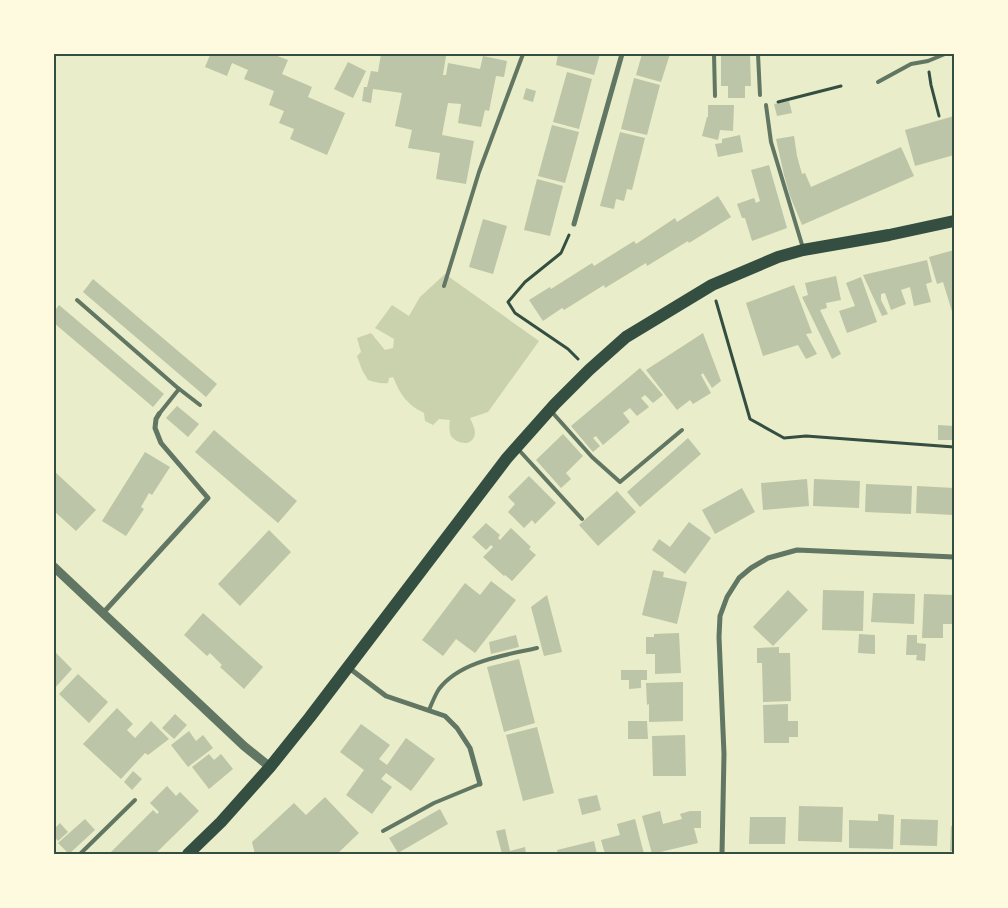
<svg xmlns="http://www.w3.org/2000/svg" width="1008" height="908" font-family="Ubuntu,sans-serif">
	<rect width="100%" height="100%" fill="#e9edc9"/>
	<path fill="#cad2ad" d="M445,274L539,341L488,412L470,418C472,423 477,431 474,437C470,447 456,443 451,436C449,431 449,426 450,420L439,419L433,425L425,421L424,413C407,405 400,394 393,377L389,378L388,383C381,384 374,382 368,380L362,370L357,356L361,352L357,338L371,333L385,350L393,348L394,339L375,328L392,305L409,316L420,297Z"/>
	<g fill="#bcc5a7">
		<polygon points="206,54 272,54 288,60 282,74 312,87 308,97 345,113 327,155 290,139 294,129 279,123 284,111 269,105 274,91 244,79 248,70 232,63 227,76 205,67 210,55"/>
		<polygon points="381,54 442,54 442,55 446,56 443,75 446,75 448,63 480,69 483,56 507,61 504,77 496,76 489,111 485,110 481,127 458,123 461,104 448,103 442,135 474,141 466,184 436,179 440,153 408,148 412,130 395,126 402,93 373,89 371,103 362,101 364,87 367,87 371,71 378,72"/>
		<polygon points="558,54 600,54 594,75 556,65"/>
		<polygon points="642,54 670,54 661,82 636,75"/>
		<polygon points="721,54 750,54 751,86 745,86 745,98 728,98 728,86 721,86"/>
		<polygon points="348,62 366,71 353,98 334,89"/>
		<polygon points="567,72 592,79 579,129 553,122"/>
		<polygon points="634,78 660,85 647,135 621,129"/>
		<polygon points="526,88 536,91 533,102 523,99"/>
		<polygon points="789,101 792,113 777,116 774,104"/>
		<polygon points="708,105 734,105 733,131 720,130 718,140 702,136 707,117 708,117"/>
		<polygon points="954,116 954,155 915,166 905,130"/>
		<polygon points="552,125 579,132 565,183 538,176"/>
		<polygon points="620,132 645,138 632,190 627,189 624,201 616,199 614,209 600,206"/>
		<polygon points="740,135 743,152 718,157 715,144 722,143 722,139"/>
		<polygon points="794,136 797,156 802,174 805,173 811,187 901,147 914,176 802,225 790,196 784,175 776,139"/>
		<polygon points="769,165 787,228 752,241 745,218 742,218 737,204 754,198 756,203 760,201 751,170"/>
		<polygon points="537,179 563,186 550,236 524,230"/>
		<polygon points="718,196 731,217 689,243 688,241 647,266 646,263 605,288 604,285 564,310 562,308 543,321 529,300 550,287 551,289 592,263 594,266 634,241 636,244 675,218 677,222"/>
		<polygon points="483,219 507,226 493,274 469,267"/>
		<polygon points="954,250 954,318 943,282 937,284 929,257"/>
		<polygon points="927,260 932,282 926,284 931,302 914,306 910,287 901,290 906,304 891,310 885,293 881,294 881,300 888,314 882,316 863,275"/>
		<polygon points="836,276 841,300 826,303 827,308 820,310 841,354 832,359 802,297 808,295 805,283"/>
		<polygon points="861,277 877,322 847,333 839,311 855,306 846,283"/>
		<polygon points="93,279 217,384 206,397 83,292"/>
		<polygon points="794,285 812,333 806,334 817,354 806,359 798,345 763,356 746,303"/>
		<polygon points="59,305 164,394 153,407 54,323 54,312"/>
		<polygon points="703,333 721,381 712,388 703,373 701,375 711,393 693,404 690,400 677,410 646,370"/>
		<polygon points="640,368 663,395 653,403 645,395 641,398 649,407 637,416 630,408 626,411 623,413 630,422 603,445 596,436 593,438 600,446 593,452 571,426"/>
		<polygon points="177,406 199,424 188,437 166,418"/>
		<polygon points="938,425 954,426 954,440 938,440"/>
		<polygon points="214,430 297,501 278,523 195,452"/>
		<polygon points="563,434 583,456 566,473 571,479 561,488 536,460"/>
		<polygon points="688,438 701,454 640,507 627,492"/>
		<polygon points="145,452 170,467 152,495 149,493 141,507 144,509 126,536 102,521"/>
		<polygon points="54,471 96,510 76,531 54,511"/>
		<polygon points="529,476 556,503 535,524 532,520 524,528 508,512 515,504 508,497"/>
		<polygon points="807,479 809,506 763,510 761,483"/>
		<polygon points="814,479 860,481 859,508 813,506"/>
		<polygon points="866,484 912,486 911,514 865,512"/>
		<polygon points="917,486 954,488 954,515 916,513"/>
		<polygon points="742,488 755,512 715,534 702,510"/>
		<polygon points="617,491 636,512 598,546 579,525"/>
		<polygon points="689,522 711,538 685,574 652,550 659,539 670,547"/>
		<polygon points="486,523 500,535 498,538 500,540 511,528 531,547 529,549 536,555 512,581 505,575 504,576 483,557 493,547 491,545 486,550 472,537"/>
		<polygon points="269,530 291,552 240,606 218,584"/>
		<polygon points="653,570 664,572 663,577 687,582 677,624 642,615"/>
		<polygon points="491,581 516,600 475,653 456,639 443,656 422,640 465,583 480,595"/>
		<polygon points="788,590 808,610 773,646 753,627"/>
		<polygon points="823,590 864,591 863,631 822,630"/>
		<polygon points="873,593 915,594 914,624 871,622"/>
		<polygon points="924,594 954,595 954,624 943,624 943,638 922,638"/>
		<polygon points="547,595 562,652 544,656 531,607"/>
		<polygon points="203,613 263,667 244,689 220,667 222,665 210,653 207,656 184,635"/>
		<polygon points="679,633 681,673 655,674 655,654 646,654 646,637 654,637 654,634"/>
		<polygon points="859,634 875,635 875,654 858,653"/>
		<polygon points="516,635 519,647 491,654 489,642"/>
		<polygon points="907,635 917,635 917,643 926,644 925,661 916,660 917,655 906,655"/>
		<polygon points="779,647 779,653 790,653 791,701 763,702 762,663 757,663 757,648"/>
		<polygon points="54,651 72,669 54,689"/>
		<polygon points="519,659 535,723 504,732 487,667"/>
		<polygon points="621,670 647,670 647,680 641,680 641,688 629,689 629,680 621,680"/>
		<polygon points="78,674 108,702 89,723 59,694"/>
		<polygon points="683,682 683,721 649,722 649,704 647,705 646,683"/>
		<polygon points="788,704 788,721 798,721 798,737 789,737 789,743 764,743 763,705"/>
		<polygon points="117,708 133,724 127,730 135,738 151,721 169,739 148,755 145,753 121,779 83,744"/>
		<polygon points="175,714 187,725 174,739 162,728"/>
		<polygon points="628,721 647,721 648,739 628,739"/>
		<polygon points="361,724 390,745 379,759 387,765 406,738 435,759 411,791 386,773 381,779 392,787 372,814 346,795 364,770 340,752"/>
		<polygon points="537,727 554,793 523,801 506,735"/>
		<polygon points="189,731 196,741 203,735 213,748 188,767 171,745"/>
		<polygon points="685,735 686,776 653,776 652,736"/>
		<polygon points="209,754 214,760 221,754 233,769 209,789 192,767"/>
		<polygon points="133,771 142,779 132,790 124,782"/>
		<polygon points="167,786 176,796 180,792 199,811 155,854 109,854 153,810 157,814 159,812 150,803"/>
		<polygon points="597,795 601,810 582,815 578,799"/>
		<polygon points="325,797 359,833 337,854 255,854 252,842 294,803 306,815"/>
		<polygon points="799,806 843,807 842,842 798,841"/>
		<polygon points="440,809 448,824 398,853 389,838"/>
		<polygon points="660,811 663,824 682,819 680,814 690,811 701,811 701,828 694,828 698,843 652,854 642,816"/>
		<polygon points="878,814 894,815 893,849 849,848 849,820 878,821"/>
		<polygon points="750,817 786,817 785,844 749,844"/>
		<polygon points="85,819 95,830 69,854 58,843"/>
		<polygon points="635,819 644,854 605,854 601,840 620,835 617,824"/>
		<polygon points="901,819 938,820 937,846 900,845"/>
		<polygon points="60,823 68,832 58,841 54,836 54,829"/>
		<polygon points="951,826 954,826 954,851 950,851"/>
		<polygon points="505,829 510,851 525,847 526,854 502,854 496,831"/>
		<polygon points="594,841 597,854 558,854 557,850"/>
	</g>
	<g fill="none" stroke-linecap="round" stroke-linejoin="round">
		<g stroke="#344e41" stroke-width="3">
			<polyline points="929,72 931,85 939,116"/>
			<polyline points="778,102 841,86"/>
			<polyline points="569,235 561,253 525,282 508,302 515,313 568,349 578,359"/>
			<polyline points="716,301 750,419 784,438 806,436 954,447"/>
		</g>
		<g stroke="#617663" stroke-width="4">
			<polyline points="714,54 715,96"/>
			<polyline points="758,54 760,95"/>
			<polyline points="878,82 911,64 928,61 945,54"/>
			<polyline points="766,105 771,142 803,248"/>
			<polyline points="444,286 479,172 523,54"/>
			<polyline points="77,300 179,389 159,414"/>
			<polyline points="178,388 200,405"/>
			<polyline points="551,411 592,457 620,482 682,430"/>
			<polyline points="518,449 582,519"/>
			<path d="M429,710C432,703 435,695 439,689C460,661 506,655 537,648"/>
			<polyline points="383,831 434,803 480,784"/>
			<polyline points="80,854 135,800"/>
		</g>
		<g stroke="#617663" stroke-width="5">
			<polyline points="574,224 622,54"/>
			<polyline points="103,613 208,498 161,443 155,428 156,419 159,414"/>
			<polyline points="349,668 386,696 445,716 457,728 470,748 480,784"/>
			<polyline points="722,854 724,754 719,637 720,616 727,597 739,578 751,568 768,558 797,550 954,557"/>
		</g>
		<polyline stroke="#617663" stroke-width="9" points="54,567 244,746 270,767"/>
		<polyline stroke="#344e41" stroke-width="12" points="188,854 221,822 270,767 310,717 507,458 555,404 589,370 626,337 712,285 778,257 803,250 889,235 954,221"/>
	</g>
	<rect width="1008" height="908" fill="none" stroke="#fefae0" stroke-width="110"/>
	<rect x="55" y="55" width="898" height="798" fill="none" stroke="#344e41" stroke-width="2"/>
</svg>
